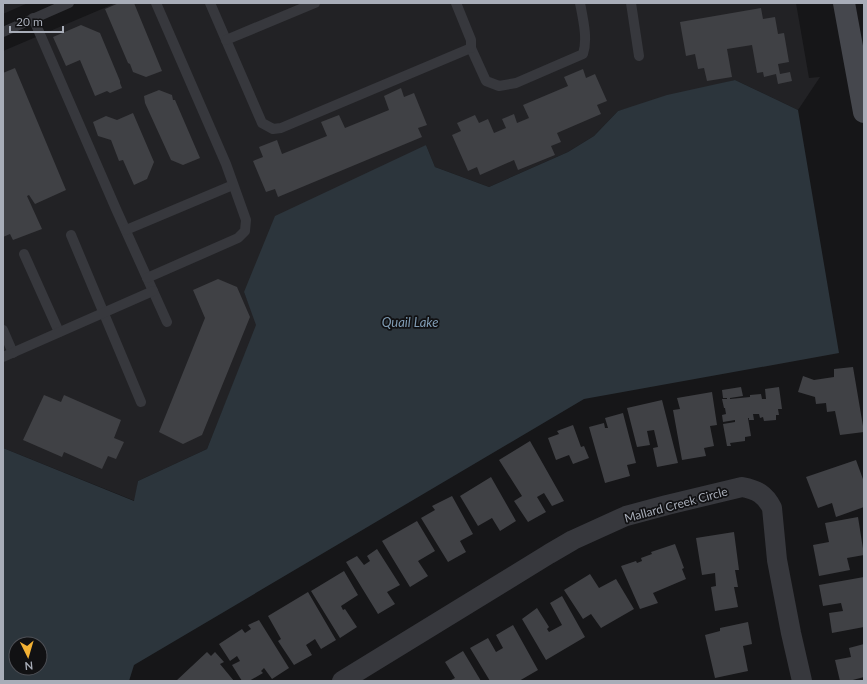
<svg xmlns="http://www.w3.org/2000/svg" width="867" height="684" font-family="Lato,sans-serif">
	<rect width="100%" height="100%" fill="#161618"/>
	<g fill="#222225">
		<polygon points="3,3 28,3 3,14"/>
		<polygon points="116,3 796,3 809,78 820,77 798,110 735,80 618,111 594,136 568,152 489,187 435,167 426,145 244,292 257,325 207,449 138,481 135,501 3,448 3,51"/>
	</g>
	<path fill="#2c353c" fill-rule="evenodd" d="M735,80L798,110L839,353L584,399L134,665L129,681H3V448L134,501L138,481L207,449L256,325L244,292L275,216L426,145L435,167L489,187L568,152L594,136L618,111L667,95ZM16,644H40V668H16Z"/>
	<g fill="#404145">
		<polygon points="119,3 134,3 162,71 146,77 133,72 130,64 128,63 105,9"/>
		<polygon points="761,8 763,19 775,17 778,34 784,33 789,62 778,64 780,74 790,72 792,81 778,84 776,74 764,77 763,72 757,73 752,45 727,49 732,77 707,81 704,68 698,69 695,54 686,56 680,22"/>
		<polygon points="81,25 100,33 120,81 120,83 122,88 110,93 107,91 95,96 80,60 66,66 53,37"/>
		<polygon points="15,68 66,190 35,204 29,195 27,196 42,229 13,240 10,234 3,237 3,73"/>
		<polygon points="583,69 586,78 595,74 607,101 597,105 601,114 557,133 561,142 551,146 555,155 518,170 514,160 480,175 477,167 468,171 452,135 461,131 457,123 475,115 479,123 488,119 494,133 506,128 502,119 514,114 517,123 529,118 523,105 568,86 564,77"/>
		<polygon points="401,88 404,97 414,93 427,125 418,128 422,137 278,197 275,189 266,192 253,161 263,157 259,147 277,140 282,154 327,136 321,122 339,115 345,128 389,110 384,96"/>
		<polygon points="159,90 172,95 173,100 175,100 200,158 183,165 171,160 145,103 144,96"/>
		<polygon points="133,113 154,162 147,179 134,185 123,160 119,161 111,140 98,136 93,122 106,116 117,120"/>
		<polygon points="218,279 237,287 250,317 202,435 183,444 159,432 205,318 193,290"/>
		<polygon points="853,367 864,432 840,435 835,411 827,412 826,403 816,404 815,397 798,392 803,376 814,380 834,377 834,369"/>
		<polygon points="741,387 743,396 730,398 730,399 750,397 750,395 761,394 762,399 766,399 765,389 779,387 782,409 778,409 779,415 776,415 776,420 764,421 763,417 760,418 759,414 753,414 754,420 749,420 749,418 748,418 751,436 745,437 745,441 730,443 731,446 727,446 723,424 735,422 735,420 723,422 722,415 726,414 725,408 724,408 722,399 727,399 727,398 723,398 722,390"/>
		<polygon points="712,392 717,425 710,426 714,446 704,448 706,456 682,460 673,410 680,409 677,398"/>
		<polygon points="44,395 61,402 64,395 121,420 114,438 124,442 116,459 108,456 102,469 64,452 62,457 23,440"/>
		<polygon points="662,400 678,463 657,467 653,448 658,447 654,430 647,431 650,445 637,447 627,408"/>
		<polygon points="623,413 636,463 627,465 630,476 605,483 589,427 604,423 605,428 608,428 605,418"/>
		<polygon points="573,425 581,447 584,446 589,458 573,464 569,455 556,460 548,438 559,434 557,431"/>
		<polygon points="530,441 564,501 552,506 544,493 537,497 546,512 528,522 514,501 522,496 499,460"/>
		<polygon points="856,460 864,482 864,507 836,517 832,503 818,508 806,477"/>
		<polygon points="491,477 516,521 500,531 492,518 478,526 460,496"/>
		<polygon points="452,496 473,534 460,541 466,552 448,562 421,518 435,510 432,506"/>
		<polygon points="858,517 864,555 847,558 850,570 819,576 813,545 829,542 825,523"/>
		<polygon points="417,521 435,551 418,561 428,576 410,587 382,541"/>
		<polygon points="734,532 739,570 735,570 738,587 734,587 738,607 715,611 711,587 716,586 715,573 702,575 696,538"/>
		<polygon points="675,544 684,568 682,569 686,579 653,593 658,603 640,609 621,566 636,561 637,563 642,561 641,558 652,554 651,552"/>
		<polygon points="377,549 400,585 387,592 395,604 378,614 346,562 357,556 364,565 370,561 367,556"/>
		<polygon points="344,571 358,595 341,606 343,610 345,609 357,627 340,638 311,591"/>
		<polygon points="590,574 599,588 616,579 634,609 601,628 591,614 583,619 564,590"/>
		<polygon points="864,577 864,627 832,633 829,613 843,611 841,603 823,606 819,585"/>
		<polygon points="308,592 336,640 321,649 315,639 306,645 312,655 294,665 278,641 281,639 268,616"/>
		<polygon points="562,596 585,637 546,660 522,619 537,608 549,627 547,629 549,632 562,625 550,603"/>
		<polygon points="259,620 289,668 272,679 264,668 261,671 263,673 249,681 242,681 232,665 240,661 237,656 230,661 219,644 242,629 245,633 251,629 248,625"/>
		<polygon points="748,622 752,644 743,646 748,671 715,678 705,635 720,631 720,628"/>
		<polygon points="513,625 538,670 519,681 490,681 470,648 488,638 496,652 503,648 496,635"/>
		<polygon points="864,644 864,677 849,681 840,681 835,660 851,657 849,648"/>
		<polygon points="463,651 481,681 449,681 455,678 445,662"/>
		<polygon points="207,652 211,656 215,652 224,662 220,664 234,681 176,681"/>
	</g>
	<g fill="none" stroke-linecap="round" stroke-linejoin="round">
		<g stroke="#37383d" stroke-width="10">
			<path d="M210,3L262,123L273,129L281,128L471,48L486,81L499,86L516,83L583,54C588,39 583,19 580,3"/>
			<polyline points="456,3 471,40 471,48"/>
			<polyline points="631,3 639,56"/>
			<polyline points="33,18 116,209 167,322"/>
			<polyline points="3,32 69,3"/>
			<polyline points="226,40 315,3"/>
			<polyline points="126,230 233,185"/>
			<polyline points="71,235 141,402"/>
			<polyline points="24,254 59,332"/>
			<polyline points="147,278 238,238 245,231 246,220 226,164 156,3"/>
			<polyline points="3,330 13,353"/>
			<polyline points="3,357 153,291"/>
		</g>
		<path stroke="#37383d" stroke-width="20" d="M342,681L549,554L573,540L626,516L667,505L742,487C757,490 765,494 772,508L777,560L791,633L802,681"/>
		<polyline stroke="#45474d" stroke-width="22" points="844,3 864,112"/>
	</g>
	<g text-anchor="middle" stroke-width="3.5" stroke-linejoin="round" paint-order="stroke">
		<g font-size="12" fill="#a8adb8" stroke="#111113">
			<text transform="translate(676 505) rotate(-15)" y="4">Mallard Creek Circle</text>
		</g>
		<g font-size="13" font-style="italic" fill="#7f9bb3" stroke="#111113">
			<text x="410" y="327">Quail Lake</text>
		</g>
	</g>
	<rect width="867" height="684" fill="none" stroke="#a8adb8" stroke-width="8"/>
	<g transform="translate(28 656) rotate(175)"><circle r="19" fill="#111113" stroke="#4d4f55"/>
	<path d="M0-3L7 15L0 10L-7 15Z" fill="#f2b134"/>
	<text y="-6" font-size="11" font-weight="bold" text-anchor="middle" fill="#a8adb8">N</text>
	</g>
	<path d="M10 26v6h53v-6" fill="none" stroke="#a8adb8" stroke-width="2"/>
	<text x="16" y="26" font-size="12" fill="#a8adb8" stroke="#111113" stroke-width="3" paint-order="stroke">20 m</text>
</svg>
